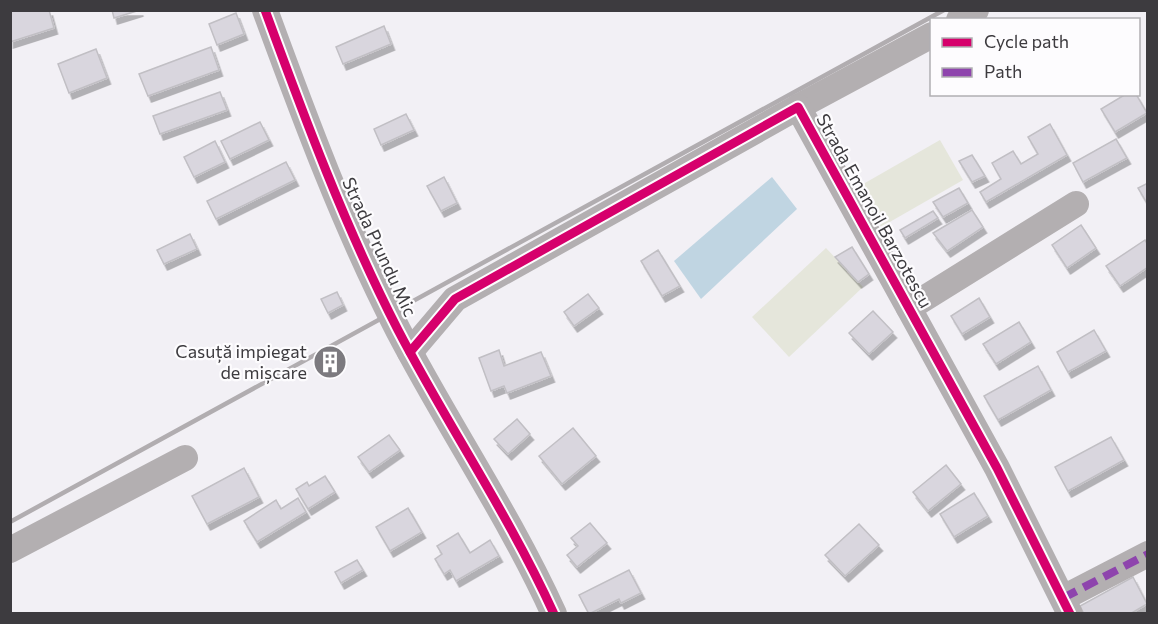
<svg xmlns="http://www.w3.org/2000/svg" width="1158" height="624" font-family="Commissioner,sans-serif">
	<defs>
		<filter id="shadow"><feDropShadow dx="3.5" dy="6" stdDeviation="0" flood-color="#0004"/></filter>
	</defs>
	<rect width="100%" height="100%" fill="#f2f0f5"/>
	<g fill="#e5e6db">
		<polygon points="940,140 963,180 881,227 858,187"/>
		<polygon points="826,248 863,287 789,357 752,317"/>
	</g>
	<polygon fill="#c0d5e2" points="772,177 797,209 701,299 674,261"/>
	<g fill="#d9d6de" stroke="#c1bfc4" stroke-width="1.5" filter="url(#shadow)">
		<polygon points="10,10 49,10 54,28 10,42"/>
		<polygon points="112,10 140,10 114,18"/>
		<polygon points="236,13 244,34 217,45 209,24"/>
		<polygon points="384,26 391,44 343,64 336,47"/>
		<polygon points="211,47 219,70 148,96 139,74"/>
		<polygon points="96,49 107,78 69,93 58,64"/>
		<polygon points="220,92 227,110 160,134 153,116"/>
		<polygon points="1126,94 1136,94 1147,113 1115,132 1101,109"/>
		<polygon points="406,114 414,130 381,145 374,129"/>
		<polygon points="260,122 269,140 230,159 221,141"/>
		<polygon points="1050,124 1067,155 986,202 980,192 1001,179 992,163 1013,151 1021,164 1038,154 1028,137"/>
		<polygon points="1116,139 1127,158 1083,182 1073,163"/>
		<polygon points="215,141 225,162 194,177 184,157"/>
		<polygon points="972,155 985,176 972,182 959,161"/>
		<polygon points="286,162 295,180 216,219 207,201"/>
		<polygon points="444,177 457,203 441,211 427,186"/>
		<polygon points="1148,183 1148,205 1138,188"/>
		<polygon points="959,188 968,203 943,217 933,202"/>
		<polygon points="972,210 983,227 947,251 933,233"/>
		<polygon points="933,211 938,218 905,238 900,230"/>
		<polygon points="1081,225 1096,248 1067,268 1052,245"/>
		<polygon points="190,234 197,249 164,264 157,250"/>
		<polygon points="1145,240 1148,245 1148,267 1120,286 1106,266"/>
		<polygon points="852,247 869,274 858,282 835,257"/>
		<polygon points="658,250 680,286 662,296 641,261"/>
		<polygon points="337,292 343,305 328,313 321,299"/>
		<polygon points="588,294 599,308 574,326 564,312"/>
		<polygon points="979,298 990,317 962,334 951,316"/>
		<polygon points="873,311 893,332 869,354 849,333"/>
		<polygon points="1019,322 1031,342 996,364 983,344"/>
		<polygon points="1094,330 1106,351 1068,372 1057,352"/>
		<polygon points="499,350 504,366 541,352 551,376 507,393 504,386 491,391 479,358"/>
		<polygon points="333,352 339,364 327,371 320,360"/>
		<polygon points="1038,366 1051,390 998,420 984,396"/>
		<polygon points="517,419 530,434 508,454 494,439"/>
		<polygon points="573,428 596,456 562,484 539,456"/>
		<polygon points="389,435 400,450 369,472 358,457"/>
		<polygon points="1111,437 1124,460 1068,491 1055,467"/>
		<polygon points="946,465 961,484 928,511 913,492"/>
		<polygon points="244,468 259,497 207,524 192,496"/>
		<polygon points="325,476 335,492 308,509 296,489 307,482 309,486"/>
		<polygon points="974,493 988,516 954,537 940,514"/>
		<polygon points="298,498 306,512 257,542 244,521 276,500 281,509"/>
		<polygon points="408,508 422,532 390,551 376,527"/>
		<polygon points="590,523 607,543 577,567 567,555 578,546 571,538"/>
		<polygon points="859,524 879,545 845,576 825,555"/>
		<polygon points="458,533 470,553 490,540 499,556 456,581 450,570 444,574 435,559 442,554 437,546"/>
		<polygon points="357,560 363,570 341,583 335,572"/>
		<polygon points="629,570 641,593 621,603 619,599 589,614 579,595"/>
		<polygon points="1133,577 1147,604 1130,614 1084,614 1080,606"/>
	</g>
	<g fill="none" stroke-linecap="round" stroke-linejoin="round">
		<g stroke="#b3afb1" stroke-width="26">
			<path d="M265,10C305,119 345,227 398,330C448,426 509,515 554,614"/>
			<polyline points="959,20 976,10"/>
			<polyline points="798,107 932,35"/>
			<polyline points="909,308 1076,204"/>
			<polyline points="410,352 455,299 798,107 997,468 1070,614"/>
			<polyline points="10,550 185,458"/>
			<polyline points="1063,598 1148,554"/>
		</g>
		<polyline stroke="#b1adb0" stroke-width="4.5" points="10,522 944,10"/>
		<polyline stroke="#8e44ad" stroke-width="8" stroke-dasharray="15 8" stroke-linecap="butt" points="1063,598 1148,554"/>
		<defs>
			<g id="cycleway">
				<path d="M265,10C305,119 345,227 398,330C448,426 509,515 554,614"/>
				<polyline points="410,352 455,299 798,107 997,468 1070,614"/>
			</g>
		</defs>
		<use href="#cycleway" stroke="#fdfcfe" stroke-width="13"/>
		<use href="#cycleway" stroke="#d6006c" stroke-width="9"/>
	</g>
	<defs>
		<symbol id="building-disc" viewBox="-11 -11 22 22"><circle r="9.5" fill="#7c7a7f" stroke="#fdfcfe"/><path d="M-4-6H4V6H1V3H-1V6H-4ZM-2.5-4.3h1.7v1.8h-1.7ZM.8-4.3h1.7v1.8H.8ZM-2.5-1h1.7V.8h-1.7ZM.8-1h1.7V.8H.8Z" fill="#fff"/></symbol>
	</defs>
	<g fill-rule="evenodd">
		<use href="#building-disc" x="311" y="343" width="38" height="38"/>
	</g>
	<g text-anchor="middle" stroke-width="4.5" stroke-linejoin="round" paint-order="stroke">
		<g font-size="18" fill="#3d3b3f" stroke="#fdfcfe">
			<text transform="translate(874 211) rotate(61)" y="6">Strada Emanoil Barzotescu</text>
			<text transform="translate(379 247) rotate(65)" y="6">Strada Prundu Mic</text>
		</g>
		<g font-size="18" fill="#3d3b3f" stroke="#fdfcfe" text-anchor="end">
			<text x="307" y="358">Casuță impiegat<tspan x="307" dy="21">de mișcare</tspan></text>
		</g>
	</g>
	<rect width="1158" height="624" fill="none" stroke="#3d3b3f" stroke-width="24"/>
	<rect x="930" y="18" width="210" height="78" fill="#fdfcfe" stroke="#b0afb2" stroke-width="1.5"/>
	<rect x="942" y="38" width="30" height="9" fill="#d6006c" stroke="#b0afb2" stroke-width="1.5"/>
	<text x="984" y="48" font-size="18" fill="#3d3b3f">Cycle path</text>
	<rect x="942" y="68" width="30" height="9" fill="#8e44ad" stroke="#b0afb2" stroke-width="1.5"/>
	<text x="984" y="78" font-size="18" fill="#3d3b3f">Path</text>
</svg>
